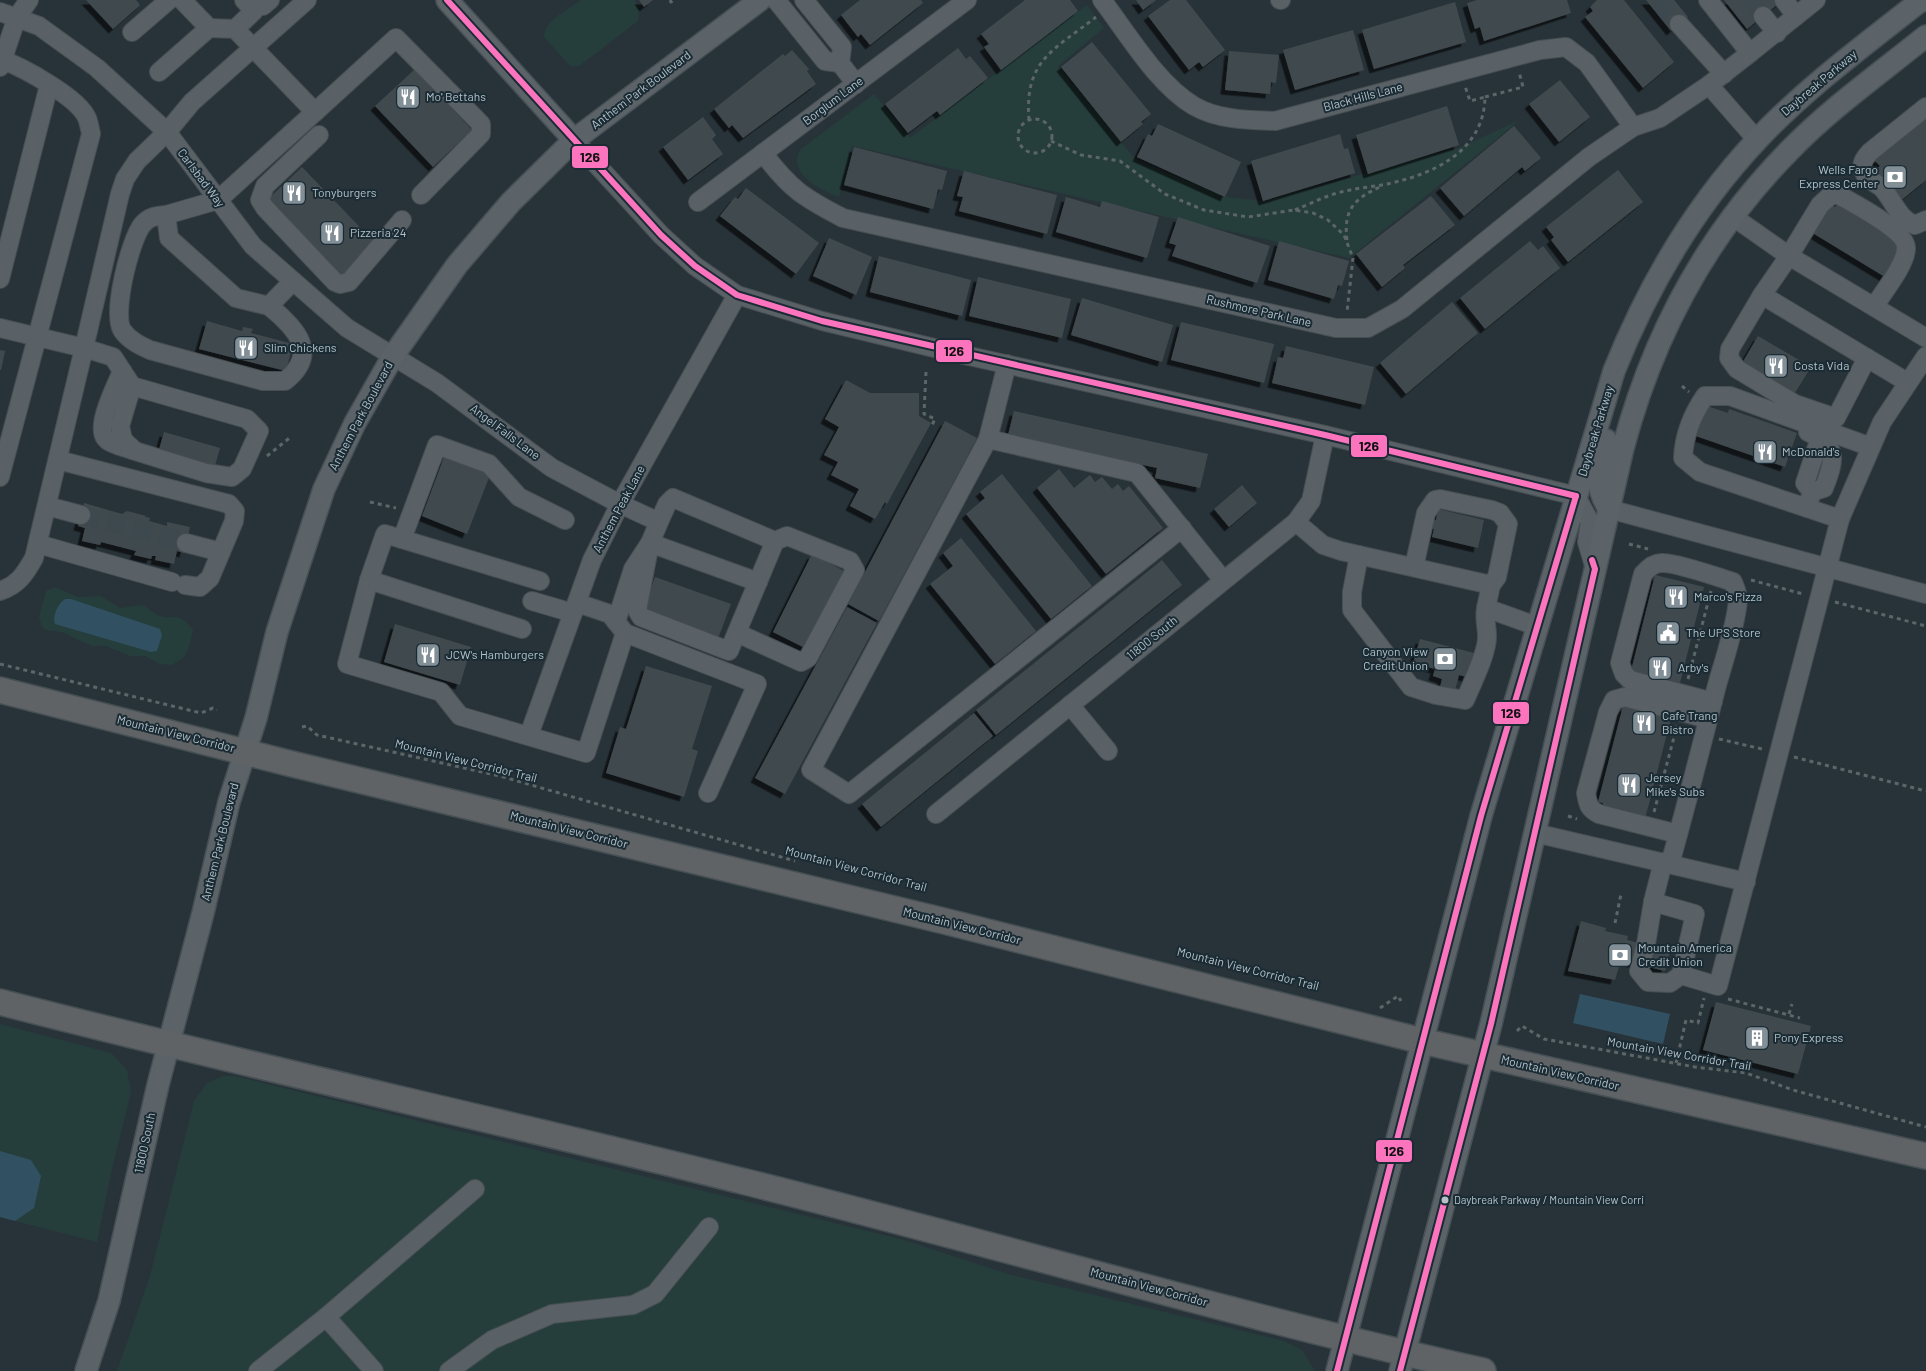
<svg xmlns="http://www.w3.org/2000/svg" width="1926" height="1371" font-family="Barlow,sans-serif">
	<defs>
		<filter id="shadow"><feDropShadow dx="-4.5" dy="4.5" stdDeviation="0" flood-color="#0009"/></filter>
	</defs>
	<rect width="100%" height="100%" fill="#283339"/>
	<g fill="#253e3c">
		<path d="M581,0H635L639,11L638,21L579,66H570L544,37C545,20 569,9 581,0Z"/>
		<path d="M1087,5L1104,28L1058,66L1136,160L1225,197L1263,201L1459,148L1520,120L1349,258L852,146L839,197C820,190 785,172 801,149L874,94L910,138Z"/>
		<path d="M55,587L78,597L101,596L120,608L143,605C149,608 154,614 160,616C177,621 176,609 193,630L188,650L184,657L172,665L160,664L145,656H130L106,646H92L62,632L46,630L42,627L39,617L46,591Z"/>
		<polygon points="0,1024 111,1053 127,1070 131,1092 111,1173 97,1242 0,1217"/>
		<polygon points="223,1076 235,1076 904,1240 1008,1274 1284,1341 1302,1350 1315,1371 117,1371 150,1276 194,1101 207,1083"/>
	</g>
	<g fill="#315162">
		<path d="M65,599H71L160,629L162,635L157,651L151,652L55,624C52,615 58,604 65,599Z"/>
		<polygon points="1580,994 1670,1014 1663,1044 1573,1023"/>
		<polygon points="0,1151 31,1160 41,1176 34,1208 15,1221 0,1217"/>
	</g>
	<g fill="#414a4e" filter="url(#shadow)">
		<polygon points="86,0 136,0 140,5 113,29"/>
		<polygon points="639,0 653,0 644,7"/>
		<polygon points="860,0 921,0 923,3 870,45 861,34 858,37 841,15"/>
		<polygon points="1025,0 1070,0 1078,11 1001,70 984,47 989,44 981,34"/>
		<polygon points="1136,0 1156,0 1143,10"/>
		<polygon points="1170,0 1186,0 1225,50 1203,67 1199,62 1189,70 1148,16"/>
		<polygon points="1477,0 1567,0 1571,13 1484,41 1480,27 1475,29 1467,3"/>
		<polygon points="1597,0 1624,0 1674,62 1643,88 1585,17 1593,11 1590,7"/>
		<polygon points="1646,0 1674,0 1688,17 1671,31"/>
		<polygon points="1724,0 1783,0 1747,29"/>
		<polygon points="1455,2 1466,42 1374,69 1362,30"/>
		<polygon points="1353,30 1364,70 1295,90 1283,50"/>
		<polygon points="1092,42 1151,114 1141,122 1143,124 1121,142 1061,67"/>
		<polygon points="958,48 966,59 970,56 988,78 940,115 937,111 908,133 885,104"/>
		<polygon points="792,50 809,69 807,71 816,84 743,138 732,125 729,128 714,109 783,54 785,56"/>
		<polygon points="1229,51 1279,55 1276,83 1271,82 1270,94 1225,90"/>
		<polygon points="415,69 472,130 433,167 375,106"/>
		<polygon points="1560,80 1590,117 1559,142 1529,104"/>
		<polygon points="1447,106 1459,145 1368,174 1356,135"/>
		<polygon points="703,117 716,135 712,139 723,154 688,180 663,147"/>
		<polygon points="1926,118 1926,180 1899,202 1874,171 1880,166 1874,160"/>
		<polygon points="1158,124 1241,162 1225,197 1137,157 1148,134 1152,136"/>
		<polygon points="1514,126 1541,158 1525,171 1522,167 1464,216 1440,188"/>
		<polygon points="1340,134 1344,149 1348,148 1355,173 1263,201 1251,161"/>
		<polygon points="854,147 947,171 942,190 938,189 933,209 844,185"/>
		<polygon points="302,167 376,244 342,277 267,200"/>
		<polygon points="1618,170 1643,202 1568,262 1551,240 1554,237 1546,227"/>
		<polygon points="964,171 1057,195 1047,234 959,211 963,197 957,196"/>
		<polygon points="746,188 819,243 796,274 720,216 735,197 738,199"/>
		<polygon points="1431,196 1455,225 1403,265 1405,268 1382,287 1356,254"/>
		<polygon points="1066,197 1100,207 1102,201 1159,217 1147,258 1056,232"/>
		<polygon points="1839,200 1899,240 1896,245 1902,249 1885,277 1811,232 1829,203 1835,207"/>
		<polygon points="1178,217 1270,246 1257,283 1172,256 1176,245 1169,243"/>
		<polygon points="829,238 872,257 856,295 813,276"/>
		<polygon points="1279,241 1349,261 1342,286 1338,285 1334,299 1268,280"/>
		<polygon points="1530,241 1538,250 1543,246 1560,268 1485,329 1460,298"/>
		<polygon points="879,256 971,280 962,316 870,292"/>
		<polygon points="978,277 1071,299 1062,338 969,316"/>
		<polygon points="1082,298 1173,325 1162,362 1071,335"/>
		<polygon points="1452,302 1478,333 1406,394 1380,363"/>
		<polygon points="207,321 242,331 243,327 253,329 251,333 293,344 286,371 199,349"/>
		<polygon points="1181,322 1274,344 1264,383 1171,360"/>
		<polygon points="1758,336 1811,367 1793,396 1741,365"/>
		<polygon points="1286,346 1374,367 1365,405 1272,383 1278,357 1283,358"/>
		<polygon points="0,350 5,351 1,370 0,370"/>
		<polygon points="846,380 870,393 919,393 919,416 931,423 887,504 885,502 875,519 850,506 859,489 831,475 838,462 824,455 839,427 825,419"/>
		<polygon points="1707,406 1728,413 1729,409 1797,433 1785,467 1696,436"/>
		<polygon points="1014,411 1208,454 1200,488 1155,478 1157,468 1008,435"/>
		<polygon points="945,421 977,438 879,621 848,604"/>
		<polygon points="164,432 220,448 214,469 158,453"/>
		<polygon points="444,457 490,475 467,534 422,516"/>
		<polygon points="1059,469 1074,488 1090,475 1095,482 1102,477 1112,489 1118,484 1123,491 1129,486 1163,528 1106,574 1037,488"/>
		<polygon points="1002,474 1092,586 1051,619 966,514 985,498 980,492"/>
		<polygon points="1242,485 1257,503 1229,527 1214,509"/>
		<polygon points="84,503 122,514 127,511 146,516 145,517 150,518 149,521 167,526 167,522 190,527 184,553 177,551 174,564 155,560 156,556 152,556 151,559 134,555 136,551 101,542 100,545 82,541 85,528 78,526"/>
		<polygon points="1438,509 1484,520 1478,548 1432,537 1434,529 1429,528 1431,519 1436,520"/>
		<polygon points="961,538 1036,631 995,664 930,584 953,566 943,553"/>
		<polygon points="812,554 846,572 807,649 773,632"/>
		<polygon points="1162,560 1182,585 996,735 976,710"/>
		<polygon points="1655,575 1704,587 1680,683 1631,671"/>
		<polygon points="655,577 731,604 717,641 642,613"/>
		<polygon points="847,607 877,623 785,794 755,778"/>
		<polygon points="395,624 471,647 460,685 384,662"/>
		<polygon points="1420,639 1474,653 1467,677 1459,675 1454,695 1439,691 1442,679 1433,676 1435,669 1413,663"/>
		<polygon points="646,666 712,686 692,749 698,751 684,797 606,773 620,727 626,729"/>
		<polygon points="1623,706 1671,718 1645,819 1602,808 1603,803 1598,802"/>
		<polygon points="974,713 993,736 881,827 862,804"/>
		<polygon points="1581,921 1606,928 1605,931 1628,936 1627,940 1670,951 1665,971 1621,960 1615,980 1568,971"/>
		<polygon points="1716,1002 1811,1026 1798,1074 1703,1050"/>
	</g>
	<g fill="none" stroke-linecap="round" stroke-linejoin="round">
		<g stroke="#3d484f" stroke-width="18" stroke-dasharray="18 9" stroke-linecap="butt">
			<polyline points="1659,0 1679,24"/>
			<polyline points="1750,0 1763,16"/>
			<polyline points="81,515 186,543"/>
		</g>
		<defs>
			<g id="minor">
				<polyline points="182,0 209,28"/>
				<polyline points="776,0 825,61 840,63"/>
				<polyline points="804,0 842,47 840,63 856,84"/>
				<path d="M1102,0C1128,34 1157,84 1194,106C1218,120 1249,120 1275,121L1540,50L1566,47L1587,63L1633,127"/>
				<polyline points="1280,0 1281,0"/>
				<polyline points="1784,0 1796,16"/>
				<polyline points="252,8 255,4 263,6 270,0"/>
				<polyline points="0,12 39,26 97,68 167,132 253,246 347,328 437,383 552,468 620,504 659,522 667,504 673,498 775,541 729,651 641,617 637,610 650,543 659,522"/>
				<polyline points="1763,16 1777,33"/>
				<polyline points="1679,24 1724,74"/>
				<polyline points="235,29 254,11 244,0"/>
				<polyline points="132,32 169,0"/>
				<polyline points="1750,53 1816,0"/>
				<path d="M0,59C22,67 78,97 87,118C89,123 90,129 91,134L0,477"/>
				<polyline points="0,67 17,17 29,0"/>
				<polyline points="159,72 209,28 235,29 315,112 218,200 166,215 169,238 236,298 269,306 293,281"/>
				<polyline points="1709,85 1757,140"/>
				<path d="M1926,107L1870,152C1865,158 1861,162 1863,169C1865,179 1875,182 1882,188C1894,201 1898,219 1915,225L1926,220"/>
				<polyline points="315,112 396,38 481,124 481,134 421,195"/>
				<polyline points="319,135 265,186 260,200 265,208 335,282 340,284 349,282 402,220"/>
				<polyline points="574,140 661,235 695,266 737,295 822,321 951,352 1325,435 1576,496 1590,522 1587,542 1595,569"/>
				<path d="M763,153C790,189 804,198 843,218L1336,328H1368L1402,309L1589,157L1633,127L1660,118L1709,85L1750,53L1708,0"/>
				<polyline points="698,202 967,0"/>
				<path d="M166,215C157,216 149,216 142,225C130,241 112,312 122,330C129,340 139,345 150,350L263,381H285C320,353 296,328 269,306"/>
				<polyline points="1732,216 1789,256 1762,295 1907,382"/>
				<polyline points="0,279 49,85"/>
				<polyline points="1762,295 1730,349 1729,358 1737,369 1795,404 1836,418 1867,358"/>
				<path d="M1874,307C1883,292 1905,266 1906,249C1908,231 1854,204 1839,195H1831L1820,205L1789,256L1926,338"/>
				<polyline points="0,328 84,348 120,194 125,179 137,161 167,132 192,102 307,0"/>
				<path d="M122,371C117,384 93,429 107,440C113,445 125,447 132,450"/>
				<polyline points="988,439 1007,364"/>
				<polyline points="58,460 229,504 235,511 234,521 210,578 200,587 185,585"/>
				<polyline points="1812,492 1805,483 1820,438"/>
				<polyline points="47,506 81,515"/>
				<path d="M1807,508L1812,492L1824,488C1835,459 1839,447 1808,432"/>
				<polyline points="1609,509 1926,594"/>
				<path d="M1840,519L1700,472L1683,458C1684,435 1692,415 1705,396H1730L1871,447"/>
				<polyline points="1296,522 1323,545 1341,551 1491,585 1486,608 1536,626"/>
				<polyline points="1182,528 849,794 811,770 988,439 1137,473 1223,580"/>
				<polyline points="402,539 437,445 489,464 519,497 565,520"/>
				<polyline points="186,543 221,552"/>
				<polyline points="38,544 172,582"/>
				<path d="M1359,555L1352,592V610L1411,687L1436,695L1465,700C1472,684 1488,651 1487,636C1487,626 1484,619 1486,608"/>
				<polyline points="1414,567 1426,513 1435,500 1440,499 1492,510 1500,513 1508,524 1497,577 1491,585"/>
				<polyline points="369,580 522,629"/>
				<polyline points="540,581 385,534 369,580 347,664 441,692 460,716 586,753 625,633"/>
				<path d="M0,591C18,585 25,574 34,558L84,348L113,357L132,386L247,419L259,431L242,469L232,477L206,473L135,451L123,440L120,426L132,386"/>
				<polyline points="532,601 573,613"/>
				<polyline points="577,603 610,614 625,633 757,684 708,793"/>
				<polyline points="616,622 633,569 650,543 758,582"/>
				<polyline points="737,633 801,662 808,658 855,570 850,561 787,536 775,541"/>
				<polyline points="1070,705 1108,751"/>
				<polyline points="529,735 592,560 620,504 737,295"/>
				<polyline points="936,814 1296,522 1311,501 1325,435"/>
				<polyline points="1535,833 1746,882"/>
				<path d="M1678,834L1599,814C1589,809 1588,805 1586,793L1608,712L1614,700L1625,697L1708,719"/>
				<polyline points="1663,862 1653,902 1695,914 1681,975 1718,986 1840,519 1882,422 1926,356"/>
				<path d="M1670,864C1686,806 1701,748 1716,689C1723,663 1733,635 1737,608C1739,598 1737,591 1733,582C1718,577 1677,563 1663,563C1654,562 1648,568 1643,574L1620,663L1624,674L1630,680L1713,702"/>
				<polyline points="1653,902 1646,944 1639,971 1648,982 1670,983 1681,975"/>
				<polyline points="326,1317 374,1371"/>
				<polyline points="258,1371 326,1317 475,1189"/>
				<polyline points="449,1371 492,1340 552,1314 633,1305 655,1294 709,1227"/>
			</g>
			<g id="major">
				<polyline points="447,0 574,140"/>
				<path d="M1606,440C1599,468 1593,484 1609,509"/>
				<polyline points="86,1371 109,1301 158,1085 203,913 229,802 256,718 277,632 324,489 355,423 393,356 457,265 511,202 574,140 760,0"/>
				<path d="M1337,1371L1481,816L1614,371C1648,286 1694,207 1757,140C1806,88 1863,46 1919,2L1925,0"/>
				<path d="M1400,1371L1491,1024L1623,448C1653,335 1707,234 1790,150C1831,108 1880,73 1926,36"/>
			</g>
			<g id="highway">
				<polyline points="0,690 292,764 944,921 1422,1041 1926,1156"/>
				<path d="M0,1002C248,1066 498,1120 746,1182C992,1243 1236,1316 1483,1371"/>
			</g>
		</defs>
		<use href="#minor" stroke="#474f53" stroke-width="20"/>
		<use href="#major" stroke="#465055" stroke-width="24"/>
		<use href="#highway" stroke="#454f54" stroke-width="28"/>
		<g stroke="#5c6668" stroke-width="3" stroke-dasharray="4 4" stroke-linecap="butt">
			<polyline points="670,0 671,2 674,0"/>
			<polyline points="1485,97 1523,87 1519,72"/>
			<circle cx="1035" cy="136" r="17"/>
			<path d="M1029,120C1024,60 1054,50 1096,17"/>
			<polyline points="1051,141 1081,155 1120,161 1165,194 1204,210 1248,217 1294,210 1313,213 1328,220 1344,235 1353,258 1347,312"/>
			<path d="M1295,210C1310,204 1325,196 1341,192C1356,188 1372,187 1387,184C1434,174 1484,151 1485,97L1470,101L1465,86"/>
			<path d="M1347,240C1343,209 1355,198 1382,186"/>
			<polyline points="926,372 924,414 935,419 931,427"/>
			<polyline points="1682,386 1689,392"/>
			<polyline points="267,456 292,436"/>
			<polyline points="370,502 396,508"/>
			<polyline points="1629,544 1648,549"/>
			<polyline points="1751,580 1803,594"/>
			<polyline points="1835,602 1926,626"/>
			<polyline points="0,664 201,713 213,708 217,710"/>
			<polyline points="1688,679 1711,591"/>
			<polyline points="302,727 307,726 317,735 500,776 795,861"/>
			<polyline points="1719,739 1762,749"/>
			<polyline points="1794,757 1926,791"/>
			<polyline points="1654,812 1677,726"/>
			<polyline points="1568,816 1577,819"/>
			<polyline points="1615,923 1621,894"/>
			<polyline points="1728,999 1800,1018"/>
			<polyline points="1380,1008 1398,996 1401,1001"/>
			<polyline points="1789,1014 1792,1004"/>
			<polyline points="1517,1031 1522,1026 1544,1039 1695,1067 1746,1073 1793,1090 1926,1127"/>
			<polyline points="1676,1063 1686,1020 1698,1023 1704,998"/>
		</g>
		<use href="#minor" stroke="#596166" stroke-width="18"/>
		<use href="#major" stroke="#5b6368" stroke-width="21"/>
		<use href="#highway" stroke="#5f6366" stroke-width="25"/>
		<defs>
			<g id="bus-1">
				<polyline points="447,0 661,235 695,266 737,295 822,321 1325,435 1576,496"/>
				<polyline points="1337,1371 1481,816 1576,496"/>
				<polyline points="1400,1371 1491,1024 1595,569 1592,560"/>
			</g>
		</defs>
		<use href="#bus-1" stroke="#1b2b34" stroke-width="10"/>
		<use href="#bus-1" stroke="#fc73be" stroke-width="6"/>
	</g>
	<defs>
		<symbol id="restaurant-square" viewBox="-11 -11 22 22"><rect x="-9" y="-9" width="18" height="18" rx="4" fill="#828f97" stroke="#1b2b34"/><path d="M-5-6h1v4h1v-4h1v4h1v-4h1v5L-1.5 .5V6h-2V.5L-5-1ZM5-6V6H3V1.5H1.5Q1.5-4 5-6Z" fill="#fff"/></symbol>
		<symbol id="bank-square" viewBox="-11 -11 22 22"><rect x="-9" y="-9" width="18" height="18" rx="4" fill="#828f97" stroke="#1b2b34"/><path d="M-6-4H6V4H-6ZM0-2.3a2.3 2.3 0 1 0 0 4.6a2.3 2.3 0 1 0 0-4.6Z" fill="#fff"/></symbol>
		<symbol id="civic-square" viewBox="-11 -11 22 22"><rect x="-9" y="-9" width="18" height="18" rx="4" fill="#828f97" stroke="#1b2b34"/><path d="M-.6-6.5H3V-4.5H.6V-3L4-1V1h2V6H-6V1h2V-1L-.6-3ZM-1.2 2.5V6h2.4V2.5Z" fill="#fff"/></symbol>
		<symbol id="building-square" viewBox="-11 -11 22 22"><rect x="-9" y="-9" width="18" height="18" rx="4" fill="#828f97" stroke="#1b2b34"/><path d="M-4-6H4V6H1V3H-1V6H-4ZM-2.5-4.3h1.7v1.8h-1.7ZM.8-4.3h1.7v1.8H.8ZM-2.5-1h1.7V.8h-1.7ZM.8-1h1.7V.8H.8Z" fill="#fff"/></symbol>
	</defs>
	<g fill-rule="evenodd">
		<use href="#restaurant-square" x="394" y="83" width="28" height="28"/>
		<use href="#bank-square" x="1881" y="163" width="28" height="28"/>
		<use href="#restaurant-square" x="280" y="179" width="28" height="28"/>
		<use href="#restaurant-square" x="318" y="219" width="28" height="28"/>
		<use href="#restaurant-square" x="232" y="334" width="28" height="28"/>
		<use href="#restaurant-square" x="1762" y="352" width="28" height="28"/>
		<use href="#restaurant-square" x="1751" y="438" width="28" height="28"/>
		<use href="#restaurant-square" x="1662" y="583" width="28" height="28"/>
		<use href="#civic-square" x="1654" y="619" width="28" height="28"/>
		<use href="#restaurant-square" x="414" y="641" width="28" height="28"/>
		<use href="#bank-square" x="1431" y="645" width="28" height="28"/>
		<use href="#restaurant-square" x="1646" y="654" width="28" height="28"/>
		<use href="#restaurant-square" x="1630" y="709" width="28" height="28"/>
		<use href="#restaurant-square" x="1615" y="771" width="28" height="28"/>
		<use href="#bank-square" x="1606" y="941" width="28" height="28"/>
		<use href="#building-square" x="1743" y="1024" width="28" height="28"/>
	</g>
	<circle fill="#b2c1ca" stroke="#1b2b34" stroke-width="2" cx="1445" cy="1200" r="4.5"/>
	<g text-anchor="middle" stroke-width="4" stroke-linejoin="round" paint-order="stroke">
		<g font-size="11" fill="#b2c1ca" stroke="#1b2b34" text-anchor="start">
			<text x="1454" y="1204">Daybreak Parkway / Mountain View Corri</text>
		</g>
		<g font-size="12" fill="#b2c1ca" stroke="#1b2b34">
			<text transform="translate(1819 83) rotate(-40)" y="4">Daybreak Parkway</text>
			<text transform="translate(641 90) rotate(-37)" y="4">Anthem Park Boulevard</text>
			<text transform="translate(1363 97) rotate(-15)" y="4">Black Hills Lane</text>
			<text transform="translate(833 101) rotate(-37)" y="4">Borglum Lane</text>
			<text transform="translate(201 178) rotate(53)" y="4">Carlsbad Way</text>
			<text transform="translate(1259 311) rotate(13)" y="4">Rushmore Park Lane</text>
			<text transform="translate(361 416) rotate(-62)" y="4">Anthem Park Boulevard</text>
			<text transform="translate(1596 431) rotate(-73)" y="4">Daybreak Parkway</text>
			<text transform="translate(505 432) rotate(37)" y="4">Angel Falls Lane</text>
			<text transform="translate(619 509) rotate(-62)" y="4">Anthem Peak Lane</text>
			<text transform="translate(1152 638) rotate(-39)" y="4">11800 South</text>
			<text transform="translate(176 734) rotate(14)" y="4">Mountain View Corridor</text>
			<text transform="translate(466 761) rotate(14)" y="4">Mountain View Corridor Trail</text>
			<text transform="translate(569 830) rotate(14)" y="4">Mountain View Corridor</text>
			<text transform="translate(220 842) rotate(-76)" y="4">Anthem Park Boulevard</text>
			<text transform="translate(856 869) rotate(15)" y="4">Mountain View Corridor Trail</text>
			<text transform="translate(962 926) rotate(14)" y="4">Mountain View Corridor</text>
			<text transform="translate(1248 969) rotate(14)" y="4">Mountain View Corridor Trail</text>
			<text transform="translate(1679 1054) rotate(10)" y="4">Mountain View Corridor Trail</text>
			<text transform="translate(1560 1073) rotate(13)" y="4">Mountain View Corridor</text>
			<text transform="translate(145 1143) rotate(-78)" y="4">11800 South</text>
			<text transform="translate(1149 1287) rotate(15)" y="4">Mountain View Corridor</text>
		</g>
		<g font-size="12" fill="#b2c1ca" stroke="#1b2b34" text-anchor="start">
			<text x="426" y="101">Mo' Bettahs</text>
			<text x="1878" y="174" text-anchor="end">Wells Fargo<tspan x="1878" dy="14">Express Center</tspan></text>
			<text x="312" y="197">Tonyburgers</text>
			<text x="350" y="237">Pizzeria 24</text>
			<text x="264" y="352">Slim Chickens</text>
			<text x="1794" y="370">Costa Vida</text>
			<text x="1782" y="456">McDonald's</text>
			<text x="1694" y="601">Marco's Pizza</text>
			<text x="1686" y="637">The UPS Store</text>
			<text x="1428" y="656" text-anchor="end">Canyon View<tspan x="1428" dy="14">Credit Union</tspan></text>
			<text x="446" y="659">JCW's Hamburgers</text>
			<text x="1678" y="672">Arby's</text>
			<text x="1662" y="720">Cafe Trang<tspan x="1662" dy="14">Bistro</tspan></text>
			<text x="1646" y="782">Jersey<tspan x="1646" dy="14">Mike's Subs</tspan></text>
			<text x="1638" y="952">Mountain America<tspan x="1638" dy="14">Credit Union</tspan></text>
			<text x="1774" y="1042">Pony Express</text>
		</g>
	</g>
	<g stroke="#1b2b34" stroke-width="2">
		<rect x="571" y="145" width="38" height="24" rx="5" fill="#fc73be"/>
		<rect x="935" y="339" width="38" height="24" rx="5" fill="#fc73be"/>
		<rect x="1350" y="434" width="38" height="24" rx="5" fill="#fc73be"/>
		<rect x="1492" y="701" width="38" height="24" rx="5" fill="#fc73be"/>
		<rect x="1375" y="1139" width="38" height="24" rx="5" fill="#fc73be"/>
	</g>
	<g font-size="14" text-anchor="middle" font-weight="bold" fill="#111">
		<text x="590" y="162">126</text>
		<text x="954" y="356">126</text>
		<text x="1369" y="451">126</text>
		<text x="1511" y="718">126</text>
		<text x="1394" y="1156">126</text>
	</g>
</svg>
